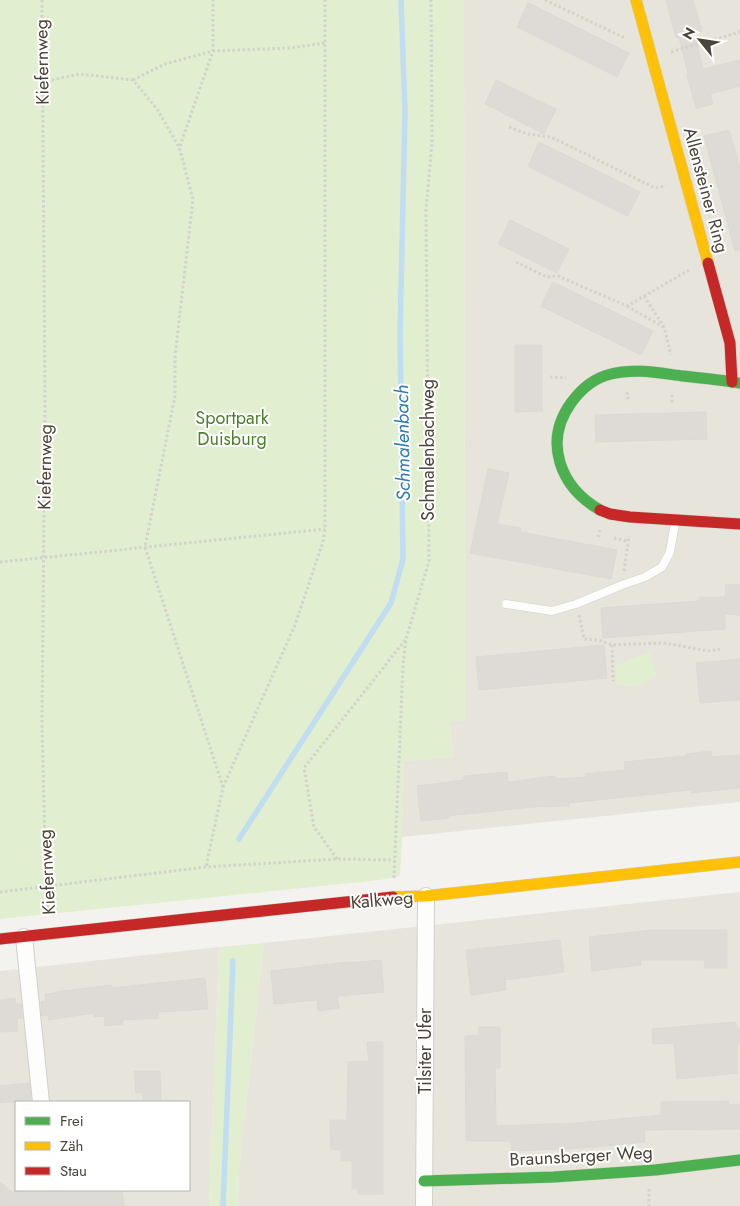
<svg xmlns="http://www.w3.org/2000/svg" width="740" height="1206" font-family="Jost,sans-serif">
	<rect width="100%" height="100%" fill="#f4f2ee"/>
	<g fill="#e7e4dc" fill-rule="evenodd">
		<polygon points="464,0 740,0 740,802 402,837 404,761 453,757 450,721 465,720"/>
		<polygon points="740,892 740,1206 238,1206 239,1170 264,943"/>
		<path d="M219,947L209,1206H0V971ZM16,1102H189V1190H16Z"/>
	</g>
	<g fill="#e1eecf">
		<polygon points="0,0 464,0 465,720 450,722 453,757 404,761 402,837 400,876 380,880 0,919"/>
		<path d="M649,652L657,674C640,686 637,690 616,684V665Z"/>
		<polygon points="264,943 239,1170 238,1206 209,1206 219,947"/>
	</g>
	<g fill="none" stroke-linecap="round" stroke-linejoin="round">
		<g stroke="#c0ddf1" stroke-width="5.5">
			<polyline points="239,839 391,603 403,559 400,335 405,112 401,0"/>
			<polyline points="223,1206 233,961"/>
		</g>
	</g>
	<g fill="#dedbd6" stroke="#dcd9d4">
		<polygon points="666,0 693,0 702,31 694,33 703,69 740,60 740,86 710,94 713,104 696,108 687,75 688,74 679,37 676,38"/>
		<polygon points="528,3 629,53 617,77 517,27"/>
		<polygon points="496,80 556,109 544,134 485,104"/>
		<polygon points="729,130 740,167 740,250 735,251 704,136"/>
		<polygon points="539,142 640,192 628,216 528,166"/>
		<polygon points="510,220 569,249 557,273 498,244"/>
		<polygon points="553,282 653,331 641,355 541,306"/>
		<polygon points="515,345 542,345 542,411 515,412"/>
		<polygon points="706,412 707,439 596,442 595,415"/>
		<polygon points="488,469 509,473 497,524 521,528 520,532 617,550 611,579 470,553"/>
		<polygon points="726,584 740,585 740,615 725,614 725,629 603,638 601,608 699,601 699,597 725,597"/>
		<polygon points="604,645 607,678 479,690 476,657"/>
		<polygon points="740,659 740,700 700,703 696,663"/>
		<polygon points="711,751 711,757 740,755 740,788 691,793 691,790 569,803 569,806 532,807 448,816 449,818 421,821 417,786 464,780 464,776 507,772 508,782 555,776 555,779 586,777 586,774 625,770 624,762 686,756 686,754"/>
		<polygon points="651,930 727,930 727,968 705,968 704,960 640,960 641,965 592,971 589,937"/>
		<polygon points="560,940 564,972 505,980 506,990 471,995 466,950"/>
		<polygon points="381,960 384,992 337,996 339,1008 318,1011 317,1000 274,1004 271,971 347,962 348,963"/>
		<polygon points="205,978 208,1009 158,1012 159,1018 122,1020 123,1024 105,1026 104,1016 94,1017 94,1013 48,1020 48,1015 42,1016 41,1002 46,1001 45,994 55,993 55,992 111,985 112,988"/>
		<polygon points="15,998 16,1004 21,1004 22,1018 17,1019 18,1031 0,1032 0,1000"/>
		<polygon points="736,1022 736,1028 740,1028 740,1044 737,1044 737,1073 677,1079 674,1043 653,1044 652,1029"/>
		<polygon points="479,1027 500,1027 500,1068 495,1068 496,1126 577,1123 661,1115 661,1102 729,1101 729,1105 740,1104 740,1129 644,1130 645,1142 583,1148 512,1151 511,1141 466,1141 465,1036 479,1035"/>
		<polygon points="367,1042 383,1042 383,1194 358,1194 358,1189 352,1189 352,1161 341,1161 341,1150 331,1149 330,1120 347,1120 348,1062 369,1061"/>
		<polygon points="134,1071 160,1071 161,1102 143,1102 143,1093 136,1093"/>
		<polygon points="29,1083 31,1100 0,1103 0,1086"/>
		<polygon points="0,1182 12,1192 31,1190 122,1190 124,1206 0,1206"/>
	</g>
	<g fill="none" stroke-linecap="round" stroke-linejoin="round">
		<defs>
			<polyline id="lane" points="506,604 552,611 576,604 622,585 645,577 662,567 670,552 675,523"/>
			<g id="street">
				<polyline points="24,937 41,1102"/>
				<polyline points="424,1206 426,896"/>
			</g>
			<g id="fast">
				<path d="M600,510C560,487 543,442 571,403C581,389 594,378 611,374C634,368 659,373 683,376C702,378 721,380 740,383"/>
				<polyline points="424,1181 554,1177 655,1170 740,1160"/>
			</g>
			<g id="slow">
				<polyline points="636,0 708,263"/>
				<polyline points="393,897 426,896 740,862"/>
			</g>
			<g id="jam">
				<polyline points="708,263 730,343 732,382"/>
				<polyline points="600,510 610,514 630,517 740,524"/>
				<polyline points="0,939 393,897"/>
			</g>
		</defs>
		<use href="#lane" stroke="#d2d0cb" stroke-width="9"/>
		<use href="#street" stroke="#d2d0cb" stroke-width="18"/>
		<use href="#fast" stroke="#d3cfc5" stroke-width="12"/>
		<use href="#slow" stroke="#d3cfc5" stroke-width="12"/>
		<use href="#jam" stroke="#d3cfc5" stroke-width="12"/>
		<g stroke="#d3d2cc" stroke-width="3" stroke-dasharray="2.5 2.5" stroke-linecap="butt">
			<polyline points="42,0 45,407 42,723 46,887 49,913"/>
			<polyline points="545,0 625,38"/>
			<polyline points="671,52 740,32"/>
			<polyline points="133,80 165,64 213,51 290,48 326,43"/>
			<polyline points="42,82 80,74 133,80 157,109 179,147 193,199 175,356 175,396 145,547 223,787 206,867"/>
			<polyline points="509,127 527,134 551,137 655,188 666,186"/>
			<polyline points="180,146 213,51 213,0"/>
			<polyline points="516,262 547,277 558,276 627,306 689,270"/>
			<polyline points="644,296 664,327 671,355"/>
			<polyline points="627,306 663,327"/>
			<polyline points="550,377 566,378"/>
			<polyline points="627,392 628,402"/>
			<polyline points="672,395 672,405"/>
			<polyline points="598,537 600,530"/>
			<polyline points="614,538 627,541"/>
			<polyline points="0,562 325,529"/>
			<polyline points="624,571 629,536"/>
			<polyline points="579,615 584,639 599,640 612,645 664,643 708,651 721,649"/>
			<polyline points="612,645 613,681"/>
			<polyline points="223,787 295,625 323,542 325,529 325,0"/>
			<polyline points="337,859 314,827 304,768 406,639"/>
			<polyline points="394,878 403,665 406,639 429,561 426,210 432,142 431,0"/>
			<polyline points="0,892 206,867 337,859 394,860"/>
			<polyline points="649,1189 649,1206"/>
		</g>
		<use href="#lane" stroke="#fdfdfc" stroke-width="8"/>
		<use href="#street" stroke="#fdfdfc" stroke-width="16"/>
		<use href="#fast" stroke="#4caf50" stroke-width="11"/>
		<use href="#slow" stroke="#ffc107" stroke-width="11"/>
		<use href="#jam" stroke="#c62828" stroke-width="11"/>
	</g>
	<g text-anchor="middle" stroke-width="4" stroke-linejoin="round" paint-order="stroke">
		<g font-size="18" fill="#4b4439" stroke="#fff">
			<text transform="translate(42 62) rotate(-91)" y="6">Kiefernweg</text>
			<text transform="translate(706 190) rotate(75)" y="6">Allensteiner Ring</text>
			<text transform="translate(428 450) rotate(-90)" y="6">Schmalenbachweg</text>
			<text transform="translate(45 467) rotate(-89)" y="6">Kiefernweg</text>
			<text transform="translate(47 872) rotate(-93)" y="6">Kiefernweg</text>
			<text transform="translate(382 900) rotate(-5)" y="6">Kalkweg</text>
			<text transform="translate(425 1051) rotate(-90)" y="6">Tilsiter Ufer</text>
			<text transform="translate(581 1156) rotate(-3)" y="6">Braunsberger Weg</text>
		</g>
		<g font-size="18" fill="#4a7f2a" stroke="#fff">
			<text x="232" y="424">Sportpark<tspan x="232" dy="21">Duisburg</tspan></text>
		</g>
		<g font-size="19" font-style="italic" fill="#2e7ab2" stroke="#fff">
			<text transform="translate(402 443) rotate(-91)" y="7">Schmalenbach</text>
		</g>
	</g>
	<rect x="15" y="1101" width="175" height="90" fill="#ffffff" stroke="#b7b4b0"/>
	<rect x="25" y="1117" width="25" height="8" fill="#4caf50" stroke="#b7b4b0"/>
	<text x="60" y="1126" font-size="15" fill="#4b4439">Frei</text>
	<rect x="25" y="1142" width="25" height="8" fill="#ffc107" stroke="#b7b4b0"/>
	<text x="60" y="1151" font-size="15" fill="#4b4439">Zäh</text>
	<rect x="25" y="1167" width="25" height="8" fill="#c62828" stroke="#b7b4b0"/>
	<text x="60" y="1176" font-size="15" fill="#4b4439">Stau</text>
	<g transform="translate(700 40) rotate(300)" stroke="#ffffff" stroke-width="4" paint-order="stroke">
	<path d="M0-4L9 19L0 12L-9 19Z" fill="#4b4439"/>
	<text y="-8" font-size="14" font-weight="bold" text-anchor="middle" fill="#4b4439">N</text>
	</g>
</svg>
